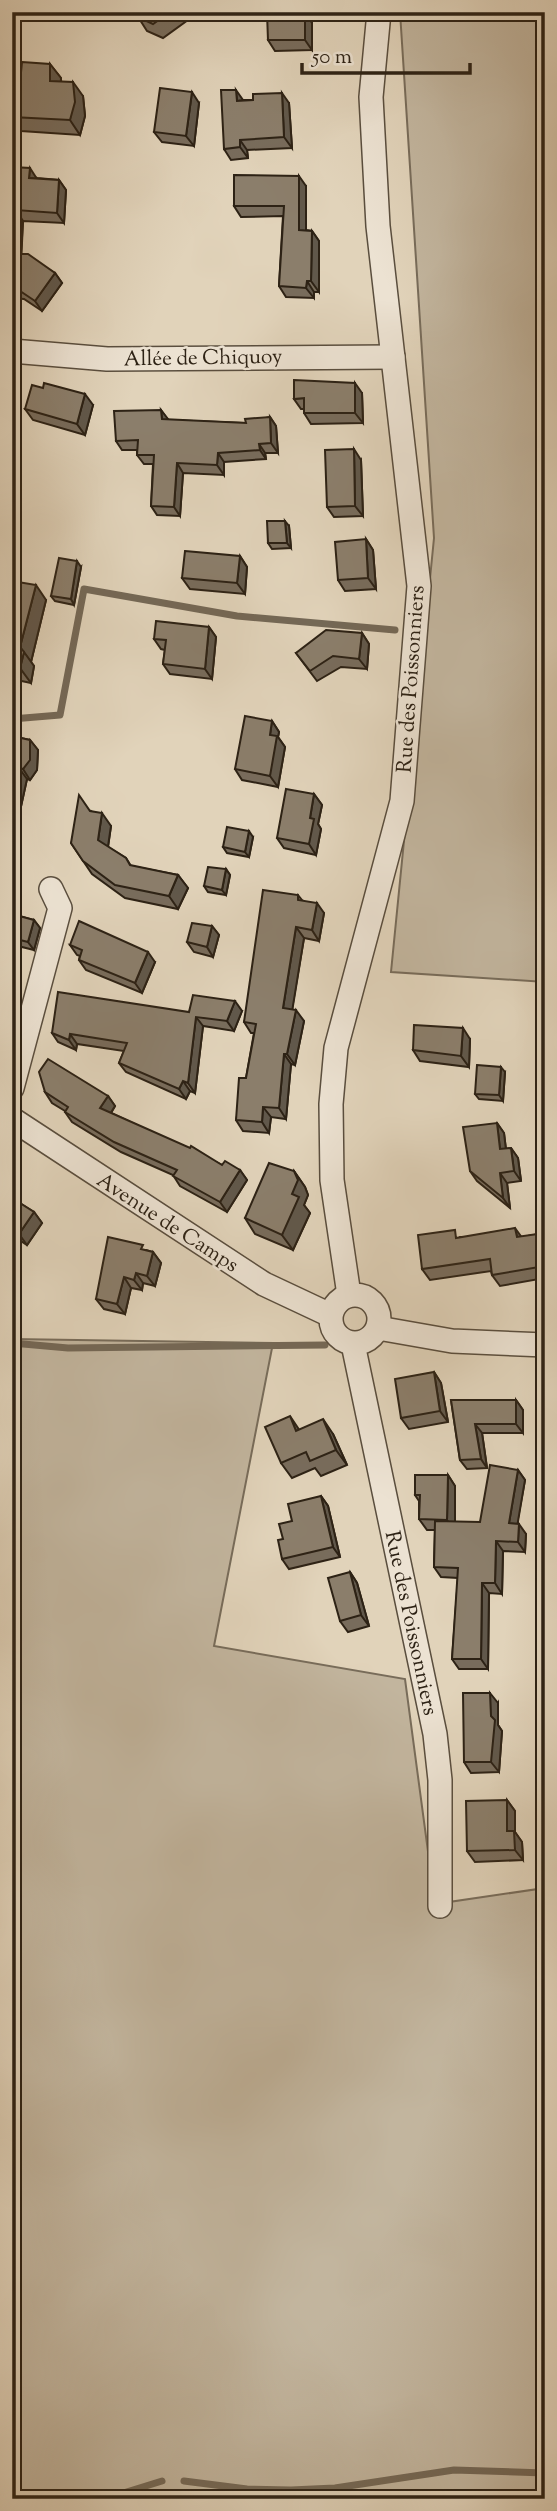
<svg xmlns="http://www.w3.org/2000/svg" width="557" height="2511" font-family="'Sorts Mill Goudy',serif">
	<rect width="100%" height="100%" fill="#e1d3ba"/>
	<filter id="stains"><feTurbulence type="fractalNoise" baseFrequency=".00286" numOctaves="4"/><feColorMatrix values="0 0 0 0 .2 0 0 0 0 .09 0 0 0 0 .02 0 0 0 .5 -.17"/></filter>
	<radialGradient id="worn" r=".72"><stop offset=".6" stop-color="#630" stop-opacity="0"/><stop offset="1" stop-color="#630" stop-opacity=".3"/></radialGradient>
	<g fill="#c2b59e" stroke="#786c5a" stroke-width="2">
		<polygon points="400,12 545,12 545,982 391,972 434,538"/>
		<polygon points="12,1339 273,1343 214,1646 405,1679 435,1904 545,1888 545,2499 12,2499"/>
	</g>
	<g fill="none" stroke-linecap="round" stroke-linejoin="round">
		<g stroke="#746856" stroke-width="7">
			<polyline points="12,719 60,715 84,589 237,616 395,630"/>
			<polyline points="12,1343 68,1348 325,1345"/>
			<polyline points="184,2481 247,2489 291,2490 335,2488 454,2470 545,2473"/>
			<polyline points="104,2499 162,2481"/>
		</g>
		<defs>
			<g id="minor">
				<polyline points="12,351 107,359 393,357"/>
				<polyline points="12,1088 60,908 51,889"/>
				<polyline points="12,1119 264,1284 330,1315"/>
				<circle cx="355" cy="1319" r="24"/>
				<polyline points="349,1295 332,1180 331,1104 336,1048 402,801 419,586 378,226 371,97 379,12"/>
				<polyline points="378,1328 452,1341 545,1345"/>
				<polyline points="353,1344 435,1734 440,1780 440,1906"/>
			</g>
		</defs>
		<use href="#minor" stroke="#5a4e3e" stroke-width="26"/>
		<use href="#minor" stroke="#ece2d2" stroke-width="23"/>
	</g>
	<g fill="#786c5c" stroke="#2d2215" stroke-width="2">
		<polygon points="109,12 199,12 163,38 147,31 140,20 114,20"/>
		<polygon points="199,12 242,12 241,18 201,15"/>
		<polygon points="312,23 312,50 275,51 268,40"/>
		<polygon points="50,64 61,78 61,81 83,96 85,116 80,135 21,131 12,118 12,101 19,93"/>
		<polygon points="243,100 253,100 289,103 292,148 247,150 248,158 231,160 224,149"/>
		<polygon points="199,103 194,146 162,142 154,132"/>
		<polygon points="12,167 37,178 59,180 66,190 64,223 23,221 21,254 55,273 62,283 42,311 24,299 12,298"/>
		<polygon points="306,186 306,230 312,231 319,241 319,292 314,292 314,298 286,297 279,286 283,216 241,217 234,206"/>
		<polygon points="362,393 363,423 311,424 304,413 304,409 301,409 294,399"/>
		<polygon points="93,405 85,435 33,420 25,409"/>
		<polygon points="161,410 168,420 246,423 270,417 276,426 278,453 265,453 266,459 224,462 224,475 183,473 180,516 157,515 151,506 153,464 144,464 137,455 137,450 122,450 116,441"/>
		<polygon points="361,460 363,516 334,517 327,507"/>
		<polygon points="289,526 291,548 272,549 268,543"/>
		<polygon points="366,539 373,550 376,589 345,591 338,580"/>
		<polygon points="240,556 247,567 245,594 190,589 182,578"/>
		<polygon points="81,567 74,605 55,601 51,596"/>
		<polygon points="12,581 46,600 31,662 34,666 31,683 12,679"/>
		<polygon points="209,627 216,637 212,679 170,674 163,664 165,650 161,649 154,639"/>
		<polygon points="362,633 369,644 367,669 341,667 317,681 296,653"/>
		<polygon points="272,721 279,732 278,737 285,747 278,787 242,780 235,769"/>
		<polygon points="12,736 30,740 38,750 37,770 30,780 27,779 13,843 12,843"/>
		<polygon points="314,794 322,805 318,824 321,829 316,855 284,848 277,838"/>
		<polygon points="91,811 111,826 108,847 126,858 131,866 178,875 188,888 178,909 125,898 92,874 71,843"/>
		<polygon points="253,837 249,857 227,853 223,847"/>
		<polygon points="226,869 230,875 226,895 208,892 204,886"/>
		<polygon points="298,895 302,900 324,913 319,941 304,938 292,1009 304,1021 295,1065 291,1064 286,1119 271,1117 269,1133 243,1131 236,1120 246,1078 254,1033 251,1033 244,1022"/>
		<polygon points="12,914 34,920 40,928 34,950 14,945 12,943"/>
		<polygon points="212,926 219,935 213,957 194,952 187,942"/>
		<polygon points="70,945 155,962 142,993 86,970 79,960 80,956 77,955"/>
		<polygon points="242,1011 234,1031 203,1026 195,1093 190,1091 186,1099 126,1072 119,1063 124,1051 77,1044 76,1050 58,1042 52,1033 189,1012"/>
		<polygon points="470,1039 469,1067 420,1061 413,1050"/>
		<polygon points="505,1072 503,1101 479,1099 475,1094"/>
		<polygon points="45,1092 108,1096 115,1106 111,1113 222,1165 240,1170 247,1180 227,1212 180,1186 173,1175 121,1152 72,1122 65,1112 65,1111 52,1103"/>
		<polygon points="497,1123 504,1133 506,1149 511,1148 518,1158 521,1181 507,1183 510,1208 477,1181 470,1171"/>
		<polygon points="294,1171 305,1187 308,1195 304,1205 310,1213 293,1250 255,1234 245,1218"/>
		<polygon points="12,1198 34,1212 42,1223 27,1245 12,1235"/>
		<polygon points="545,1233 545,1278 500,1286 492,1275 491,1271 430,1280 422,1269 460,1237 522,1237"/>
		<polygon points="146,1250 153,1252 161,1263 155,1286 143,1283 142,1290 131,1288 125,1314 104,1309 96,1299"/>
		<polygon points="434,1372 441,1383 448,1422 409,1429 401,1418"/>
		<polygon points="451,1400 516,1400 523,1410 523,1433 482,1433 487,1468 467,1469 460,1460"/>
		<polygon points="299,1430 333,1434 347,1465 321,1476 315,1468 292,1478 281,1463"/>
		<polygon points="518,1470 525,1480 517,1524 526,1534 525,1552 503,1551 502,1594 489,1593 488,1669 459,1669 452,1659 458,1578 441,1577 434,1567 435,1530 427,1530 419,1519 419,1501 415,1495 448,1475 455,1486 455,1522 480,1522"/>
		<polygon points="321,1496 328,1506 340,1557 289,1569 282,1559 283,1539 292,1521"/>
		<polygon points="350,1572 357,1583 369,1626 348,1632 340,1621"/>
		<polygon points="498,1703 498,1725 502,1731 499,1772 471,1773 464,1762"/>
		<polygon points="507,1800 515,1811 515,1832 522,1842 523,1860 475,1862 467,1851"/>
	</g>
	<g fill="#61584b" stroke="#2d2215" stroke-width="2">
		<polygon points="305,12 312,23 312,50 305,40"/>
		<polygon points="50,64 61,78 60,95 50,81"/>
		<polygon points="73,82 83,96 85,116 80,135 70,120"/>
		<polygon points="236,90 243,100 237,101"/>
		<polygon points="192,92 199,103 194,146 186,136"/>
		<polygon points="282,93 289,103 292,148 284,137"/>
		<polygon points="240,140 247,150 248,158 240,147"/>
		<polygon points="30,168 37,179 29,178"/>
		<polygon points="299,176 306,186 306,240 299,230"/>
		<polygon points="59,180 66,190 64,223 57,213"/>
		<polygon points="16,210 23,221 21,264 14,254"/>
		<polygon points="312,231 319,241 319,292 311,281"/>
		<polygon points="55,273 62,283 42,311 35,301"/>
		<polygon points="307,281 314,292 314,298 306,288"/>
		<polygon points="355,383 362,393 363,423 355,413"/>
		<polygon points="85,394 93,405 85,435 77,424"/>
		<polygon points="161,410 168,419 168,429 162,419"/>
		<polygon points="270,417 276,426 278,453 271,443"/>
		<polygon points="259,444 265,453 266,459 260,450"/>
		<polygon points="354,449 361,460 363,516 355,506"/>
		<polygon points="218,453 224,462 224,475 217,465"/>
		<polygon points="177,463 183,473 180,516 174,507"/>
		<polygon points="285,521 289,526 291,548 287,543"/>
		<polygon points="366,539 373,550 376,589 368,578"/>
		<polygon points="240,556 247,567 245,594 237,583"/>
		<polygon points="77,561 81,567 74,605 71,599"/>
		<polygon points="36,585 46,600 31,662 20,647"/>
		<polygon points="209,627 216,637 212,679 205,669"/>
		<polygon points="362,633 369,644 367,669 359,659"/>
		<polygon points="24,652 34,666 31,683 20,668"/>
		<polygon points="272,721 279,732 278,737 285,747 278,787 270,776 270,735"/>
		<polygon points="30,740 38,750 37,770 30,780 23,769"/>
		<polygon points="19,768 27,779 13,843 12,841 12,803"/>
		<polygon points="314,794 322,805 318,824 321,829 316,855 309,844 310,818"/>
		<polygon points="102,813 111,826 107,853 98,840"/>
		<polygon points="249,831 253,837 249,857 245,852"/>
		<polygon points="226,869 230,875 226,895 222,890"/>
		<polygon points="178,875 188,888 178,909 169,896"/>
		<polygon points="317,903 324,913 319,941 312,930"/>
		<polygon points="34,920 40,928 34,950 28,942"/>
		<polygon points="212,926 219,935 213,957 207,947"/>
		<polygon points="296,927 304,938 291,1018 283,1008"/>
		<polygon points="148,952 155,962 142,993 135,983"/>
		<polygon points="235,1001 242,1011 234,1031 227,1021"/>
		<polygon points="296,1010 304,1021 295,1065 287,1054"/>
		<polygon points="196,1017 203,1026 195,1093 188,1083"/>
		<polygon points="463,1028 470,1039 469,1067 461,1056"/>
		<polygon points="70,1034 77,1044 76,1050 69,1040"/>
		<polygon points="284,1054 291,1064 286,1119 279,1108"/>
		<polygon points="501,1067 505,1072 503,1101 499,1095"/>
		<polygon points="183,1081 190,1091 186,1099 179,1089"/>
		<polygon points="108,1096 115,1106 107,1119 100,1108"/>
		<polygon points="263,1107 271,1117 269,1133 262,1122"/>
		<polygon points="497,1123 504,1133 507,1159 500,1149"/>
		<polygon points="511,1148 518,1158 521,1181 514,1171"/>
		<polygon points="240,1170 247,1180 227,1212 220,1202"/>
		<polygon points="294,1171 305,1187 308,1195 304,1205 310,1213 293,1250 282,1235 292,1194"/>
		<polygon points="500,1173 507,1183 510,1208 503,1198"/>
		<polygon points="34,1212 42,1223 27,1245 19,1234"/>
		<polygon points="515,1228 523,1239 517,1237"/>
		<polygon points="153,1252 161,1263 155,1286 147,1276"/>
		<polygon points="136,1273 143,1283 142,1290 134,1280"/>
		<polygon points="124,1277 131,1288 125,1314 117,1304"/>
		<polygon points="434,1372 441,1383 448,1422 440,1411"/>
		<polygon points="516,1400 523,1410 523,1433 516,1424"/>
		<polygon points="290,1416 300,1431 296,1431"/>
		<polygon points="323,1419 333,1434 347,1465 336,1450"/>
		<polygon points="475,1424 482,1433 487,1468 481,1459"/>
		<polygon points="518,1470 525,1480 516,1533 509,1523"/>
		<polygon points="448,1475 455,1486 455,1530 447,1520"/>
		<polygon points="321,1496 328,1506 340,1557 333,1547"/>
		<polygon points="519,1524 526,1534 525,1552 518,1542"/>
		<polygon points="496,1541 503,1551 502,1594 495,1583"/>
		<polygon points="350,1572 357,1583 369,1626 361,1615"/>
		<polygon points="482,1583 489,1593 488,1669 481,1659"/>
		<polygon points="490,1693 498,1703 498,1725 502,1731 499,1772 491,1762"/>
		<polygon points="507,1800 515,1811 515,1832 522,1842 523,1860 515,1850 507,1831"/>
	</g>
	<g fill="#8b7e6b" stroke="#2d2215" stroke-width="2">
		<polygon points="138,12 170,12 153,24 138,17"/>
		<polygon points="305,12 305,40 268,40 267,13"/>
		<polygon points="22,62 50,64 50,81 73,82 75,102 70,120 12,117 13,92 19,93"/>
		<polygon points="160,88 192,92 186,136 154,132"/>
		<polygon points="221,90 236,90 237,101 253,100 253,94 282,93 284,137 240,140 240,147 224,149"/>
		<polygon points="12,167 30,168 29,178 59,180 57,213 16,210 14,254 28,254 55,273 35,301 17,289 12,289"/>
		<polygon points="234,175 299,176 299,230 312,231 311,281 307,281 306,288 279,286 284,206 234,206"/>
		<polygon points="294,380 355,383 355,413 304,413 304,398 294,399"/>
		<polygon points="44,383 85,394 77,424 25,409 32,385 43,388"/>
		<polygon points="161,410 162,419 246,423 245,419 270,417 271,443 259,444 260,450 218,453 217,465 177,463 174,507 151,506 154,455 137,455 138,440 116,441 114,411"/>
		<polygon points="354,449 355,506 327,507 325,450"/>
		<polygon points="267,521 285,521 287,543 268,543"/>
		<polygon points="366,539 368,578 338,580 335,542"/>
		<polygon points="185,551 240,556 237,583 182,578"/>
		<polygon points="59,558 77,561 71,599 51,596"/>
		<polygon points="12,581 36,585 20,647 24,652 20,668 12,667"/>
		<polygon points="156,621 209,627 205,669 163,664 166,640 154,639"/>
		<polygon points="326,630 362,633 359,659 333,656 310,671 296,653"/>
		<polygon points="245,716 272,721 270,735 277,736 270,776 235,769"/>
		<polygon points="12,736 30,740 30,760 23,769 19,768 12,803"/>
		<polygon points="286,789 314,794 310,818 314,819 309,844 277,838"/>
		<polygon points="79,795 90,811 102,813 98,840 126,858 130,865 178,875 169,896 115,885 83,861 71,843"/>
		<polygon points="227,827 249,831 245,852 223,847"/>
		<polygon points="208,867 226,869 222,890 204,886"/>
		<polygon points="263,890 298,895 298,900 317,903 312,930 296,927 283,1008 296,1010 287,1054 284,1054 279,1108 263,1107 262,1122 236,1120 239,1078 246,1078 256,1024 244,1022"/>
		<polygon points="12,914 34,920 28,942 12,938"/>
		<polygon points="79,921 148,952 135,983 79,960 82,950 70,945"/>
		<polygon points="192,923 212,926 207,947 187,942"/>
		<polygon points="58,992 189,1012 193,995 235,1001 227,1021 196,1017 188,1083 183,1081 179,1089 119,1063 127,1043 70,1034 69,1040 52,1033"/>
		<polygon points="414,1025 463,1028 461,1056 413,1050"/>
		<polygon points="48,1059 108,1096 100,1108 190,1148 191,1146 222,1165 225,1161 240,1170 220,1202 173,1176 177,1170 114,1142 65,1112 68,1107 45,1092 39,1072"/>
		<polygon points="477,1065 501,1067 499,1095 475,1094"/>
		<polygon points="497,1123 500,1149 511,1148 514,1171 500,1173 503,1198 470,1171 463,1127"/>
		<polygon points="269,1163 294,1171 298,1180 292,1194 299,1197 282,1235 245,1218"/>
		<polygon points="12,1198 34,1212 19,1234 12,1230"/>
		<polygon points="515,1228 517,1237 545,1233 545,1266 492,1275 490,1259 422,1269 418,1235 455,1230 456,1238"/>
		<polygon points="108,1237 143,1245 141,1249 153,1252 147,1276 136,1273 134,1280 124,1277 117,1304 96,1299"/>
		<polygon points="434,1372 440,1411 401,1418 395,1379"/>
		<polygon points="451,1400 516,1400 516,1424 475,1424 481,1459 460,1460"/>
		<polygon points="290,1416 296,1431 323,1419 336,1450 310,1461 306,1452 281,1463 265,1427"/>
		<polygon points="490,1465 518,1470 509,1523 519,1524 518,1542 496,1541 495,1583 482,1583 481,1659 452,1659 458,1568 434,1567 435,1521 480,1522"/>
		<polygon points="415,1475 448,1475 447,1520 419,1519 420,1495 415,1495"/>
		<polygon points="321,1496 333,1547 282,1559 278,1540 283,1539 279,1524 292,1521 288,1504"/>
		<polygon points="350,1572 361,1615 340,1621 328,1578"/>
		<polygon points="463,1693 490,1693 491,1716 495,1720 491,1762 464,1762"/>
		<polygon points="507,1800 507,1831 514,1831 515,1850 467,1851 466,1801"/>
	</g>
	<g text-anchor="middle" stroke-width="5" stroke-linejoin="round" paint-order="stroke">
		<g font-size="21" fill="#2d2215" stroke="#ece2d2">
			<text transform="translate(203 357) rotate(-1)" y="7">Allée de Chiquoy</text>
			<text transform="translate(410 679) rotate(-86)" y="7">Rue des Poissonniers</text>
			<text transform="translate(168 1222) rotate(33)" y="7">Avenue de Camps</text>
			<text transform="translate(412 1623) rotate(78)" y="7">Rue des Poissonniers</text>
		</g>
	</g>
	<rect width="557" height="2511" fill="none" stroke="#e1d3ba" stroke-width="42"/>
	<rect x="14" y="14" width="529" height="2483" fill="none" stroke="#2d2215" stroke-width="3.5"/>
	<rect x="21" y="21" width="515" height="2469" fill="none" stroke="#2d2215" stroke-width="2"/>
	<path d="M302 63v10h168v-10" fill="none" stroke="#2d2215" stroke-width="3.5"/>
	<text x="312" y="63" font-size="21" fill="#2d2215" stroke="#ece2d2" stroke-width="5" paint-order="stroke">50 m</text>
	<rect width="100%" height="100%" filter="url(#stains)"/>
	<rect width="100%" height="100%" fill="url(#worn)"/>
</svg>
